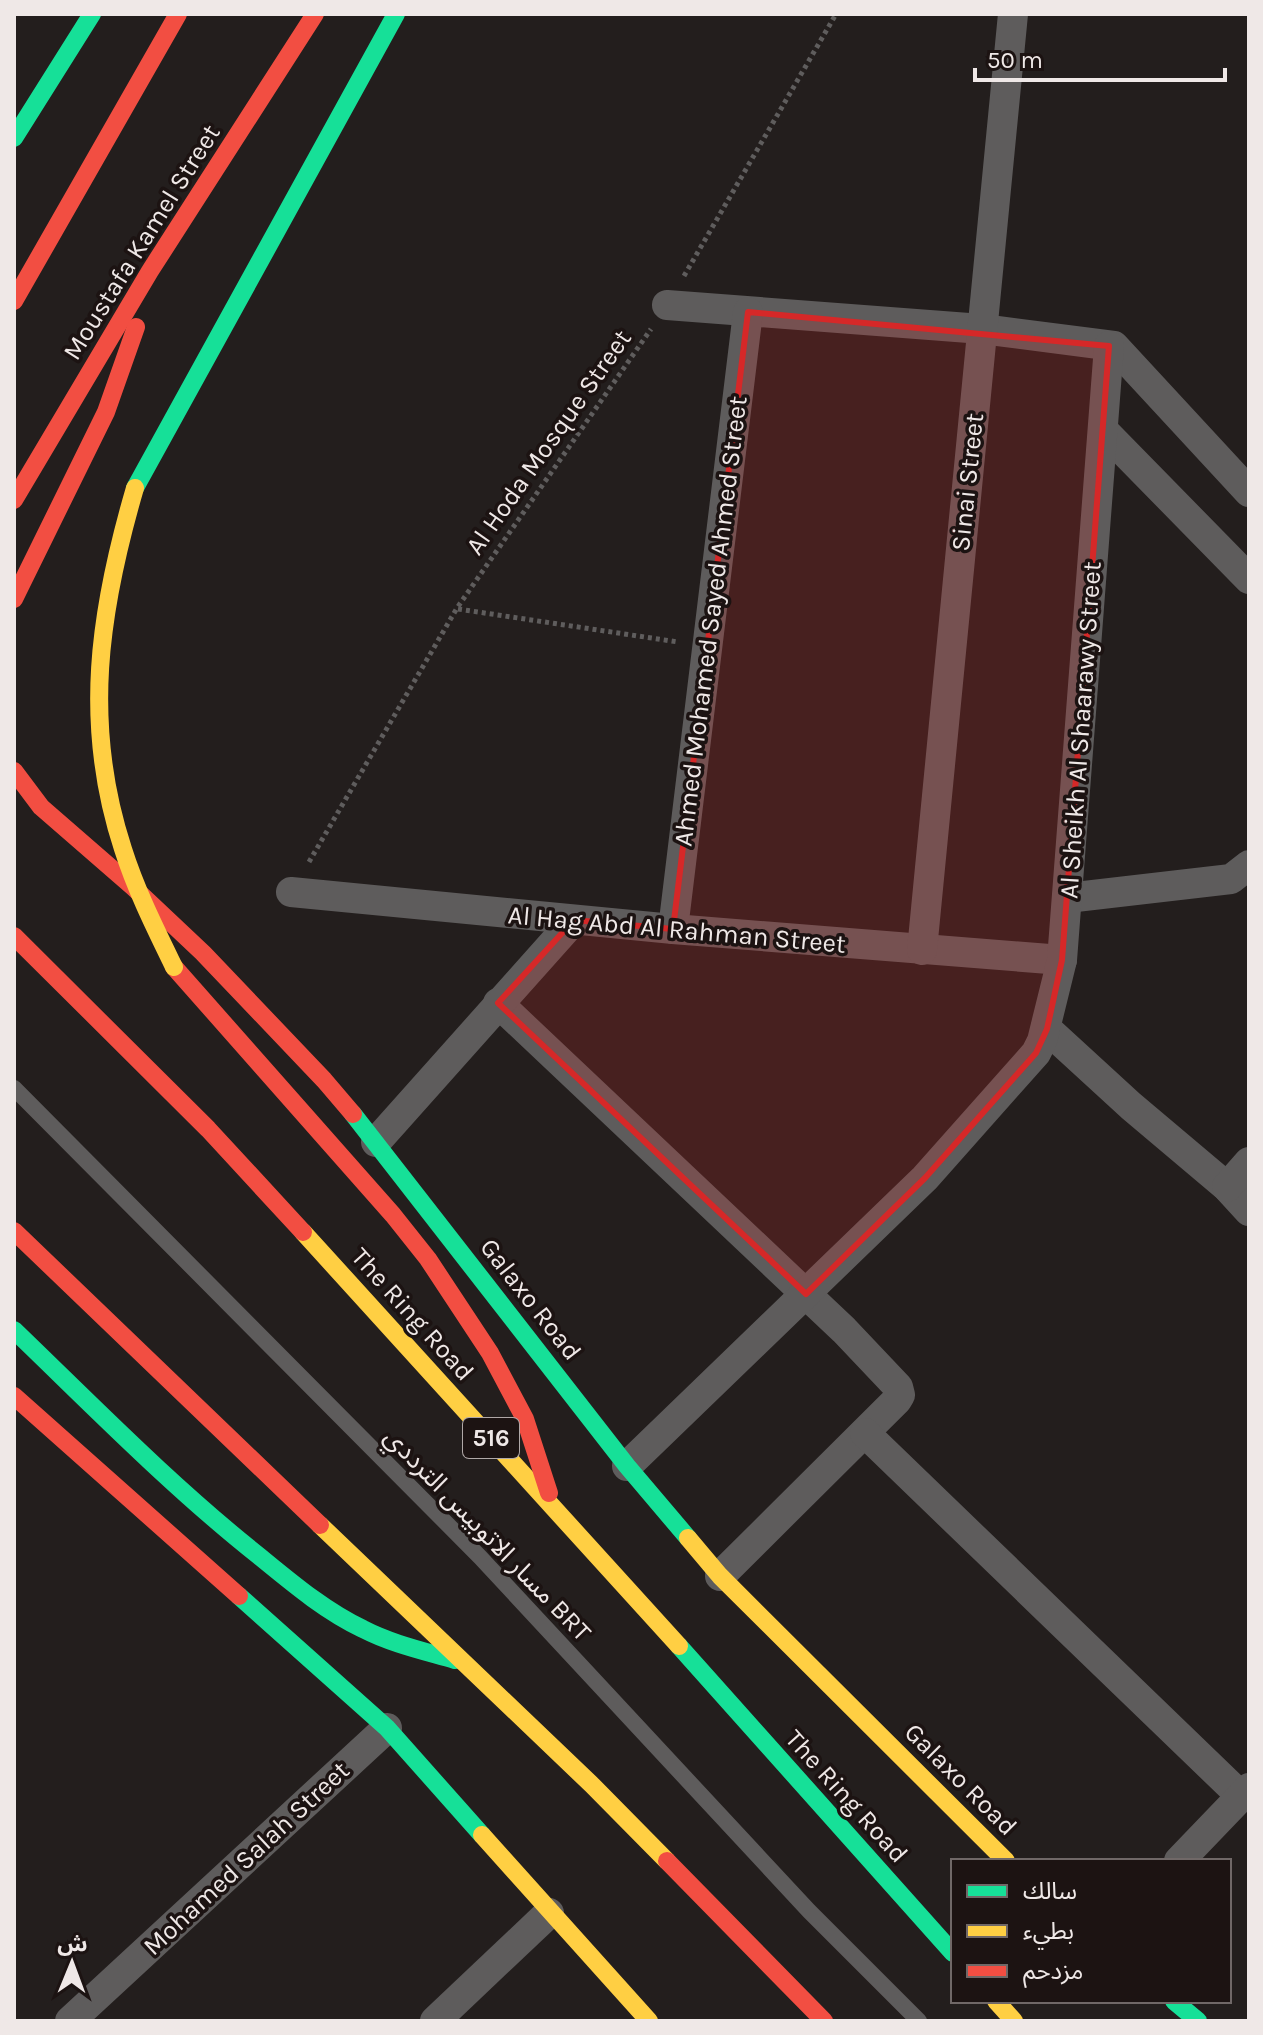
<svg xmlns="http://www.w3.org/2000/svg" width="1263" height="2035" font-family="Karla,'Noto Sans Arabic',sans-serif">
	<rect width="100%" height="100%" fill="#231e1d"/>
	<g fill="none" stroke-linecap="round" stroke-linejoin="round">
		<g stroke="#5f5d5d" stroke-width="5" stroke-dasharray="4 4" stroke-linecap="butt">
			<polyline points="684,276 836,14"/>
			<polyline points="458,609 678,642"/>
			<polyline points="309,862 457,608 651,329"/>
		</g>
		<polyline stroke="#5e5c5c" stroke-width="16" points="14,1088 480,1557 809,1911 919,2021"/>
		<g stroke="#5e5c5c" stroke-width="30">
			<polyline points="667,305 982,329 1114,346 1249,492"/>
			<polyline points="1103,430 1249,579"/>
			<polyline points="291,892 673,929 1062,960"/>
			<polyline points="1067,898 1231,879 1249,865"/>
			<polyline points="673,929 748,312"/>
			<polyline points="922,950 1013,14"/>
			<polyline points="498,1003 844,1330 898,1387 900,1395 897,1400 720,1576"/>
			<polyline points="1047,1029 1131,1106 1227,1187 1249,1211"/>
			<polyline points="376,1142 574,920"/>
			<polyline points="1227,1187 1249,1162"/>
			<polyline points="865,1433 1241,1796"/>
			<polyline points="627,1466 925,1178 1036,1053 1042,1041 1062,960 1109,346"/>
			<polyline points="1179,1861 1249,1788"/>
			<polyline points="70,2021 387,1728"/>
			<polyline points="435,2021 549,1913"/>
		</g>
		<g stroke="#16e098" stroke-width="18">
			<polyline points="14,138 92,14"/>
			<polyline points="135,488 396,14"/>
			<polyline points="353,1114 627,1466 688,1538"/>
			<path d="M14,1330C94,1407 172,1487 259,1556C292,1583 325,1611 363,1629C392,1644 424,1651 455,1660"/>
			<polyline points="239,1596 387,1728 482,1835"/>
			<polyline points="679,1646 953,1953"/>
			<polyline points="1174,2001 1198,2021"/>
		</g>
		<g stroke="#ffcf43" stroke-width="18">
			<polyline points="303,1232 679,1646"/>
			<polyline points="320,1525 591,1784 667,1861"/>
			<polyline points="688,1538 720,1576 1006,1861"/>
			<polyline points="482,1835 649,2021"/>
			<polyline points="996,2001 1014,2021"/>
		</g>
		<g stroke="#f24e42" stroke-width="18">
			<polyline points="14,301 178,14"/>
			<polyline points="14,500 150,271 315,14"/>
			<polyline points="14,599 106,412 136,327"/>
			<polyline points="14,771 41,807 133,887 203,953 324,1080 353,1114"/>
			<polyline points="14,936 208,1129 303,1232"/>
			<polyline points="174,967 393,1215 428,1259 490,1353 525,1419 549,1493"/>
			<polyline points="14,1231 320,1525"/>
			<polyline points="14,1396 239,1596"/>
			<polyline points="667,1861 824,2021"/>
		</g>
		<path stroke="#ffcf43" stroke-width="18" d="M135,488C99,611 82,724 123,849C136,890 155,928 174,967"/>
	</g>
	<path fill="#d62828" fill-opacity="0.2" stroke="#d62828" stroke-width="6" stroke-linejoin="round" d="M748,312L1109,346L1062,960L1047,1029L1036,1053L925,1178L806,1294L498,1003L574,920L673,929Z"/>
	<g text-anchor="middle" stroke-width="7" stroke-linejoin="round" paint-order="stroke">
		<rect fill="#1c1312" stroke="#b0a8a7" stroke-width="2" x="463" y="1418" width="56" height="40" rx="6"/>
		<g font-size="24" font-weight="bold" fill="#efe8e7">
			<text x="491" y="1446">516</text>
		</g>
		<g font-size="26" fill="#efe8e7" stroke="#1c1312">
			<text transform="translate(141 242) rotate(-58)" y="9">Moustafa Kamel Street</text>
			<text transform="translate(548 442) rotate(-55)" y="9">Al Hoda Mosque Street</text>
			<text transform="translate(967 482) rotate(-84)" y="9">Sinai Street</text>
			<text transform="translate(710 621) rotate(-83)" y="9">Ahmed Mohamed Sayed Ahmed Street</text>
			<text transform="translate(1080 730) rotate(-86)" y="9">Al Sheikh Al Shaarawy Street</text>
			<text transform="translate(677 929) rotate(5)" y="9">Al Hag Abd Al Rahman Street</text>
			<text transform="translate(531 1299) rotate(52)" y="9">Galaxo Road</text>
			<text transform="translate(413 1314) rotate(48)" y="9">The Ring Road</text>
			<text transform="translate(488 1534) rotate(46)" y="9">مسار الاتوبيس الترددي BRT</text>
			<text transform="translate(961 1779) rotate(45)" y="9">Galaxo Road</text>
			<text transform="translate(847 1796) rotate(48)" y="9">The Ring Road</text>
			<text transform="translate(246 1858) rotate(-43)" y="9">Mohamed Salah Street</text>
		</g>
	</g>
	<rect width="1263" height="2035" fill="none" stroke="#efe8e7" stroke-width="32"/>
	<rect x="951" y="1859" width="280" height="144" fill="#1c1312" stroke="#706867" stroke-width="2"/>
	<rect x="967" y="1885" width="40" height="12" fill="#16e098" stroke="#706867" stroke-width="2"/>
	<text x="1023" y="1899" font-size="24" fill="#efe8e7">سالك</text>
	<rect x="967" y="1925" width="40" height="12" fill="#ffcf43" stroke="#706867" stroke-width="2"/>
	<text x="1023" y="1939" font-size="24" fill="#efe8e7">بطيء</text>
	<rect x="967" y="1965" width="40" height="12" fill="#f24e42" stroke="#706867" stroke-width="2"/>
	<text x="1023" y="1979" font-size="24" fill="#efe8e7">مزدحم</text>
	<g transform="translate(72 1963) rotate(1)" stroke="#1c1312" stroke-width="6" paint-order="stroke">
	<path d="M0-6L14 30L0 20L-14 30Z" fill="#efe8e7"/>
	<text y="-12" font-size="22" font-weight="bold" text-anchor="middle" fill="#efe8e7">ش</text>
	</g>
	<path d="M975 68v12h250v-12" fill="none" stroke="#efe8e7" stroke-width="4"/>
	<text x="987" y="68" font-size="24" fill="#efe8e7" stroke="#1c1312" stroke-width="6" paint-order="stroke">50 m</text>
</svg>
